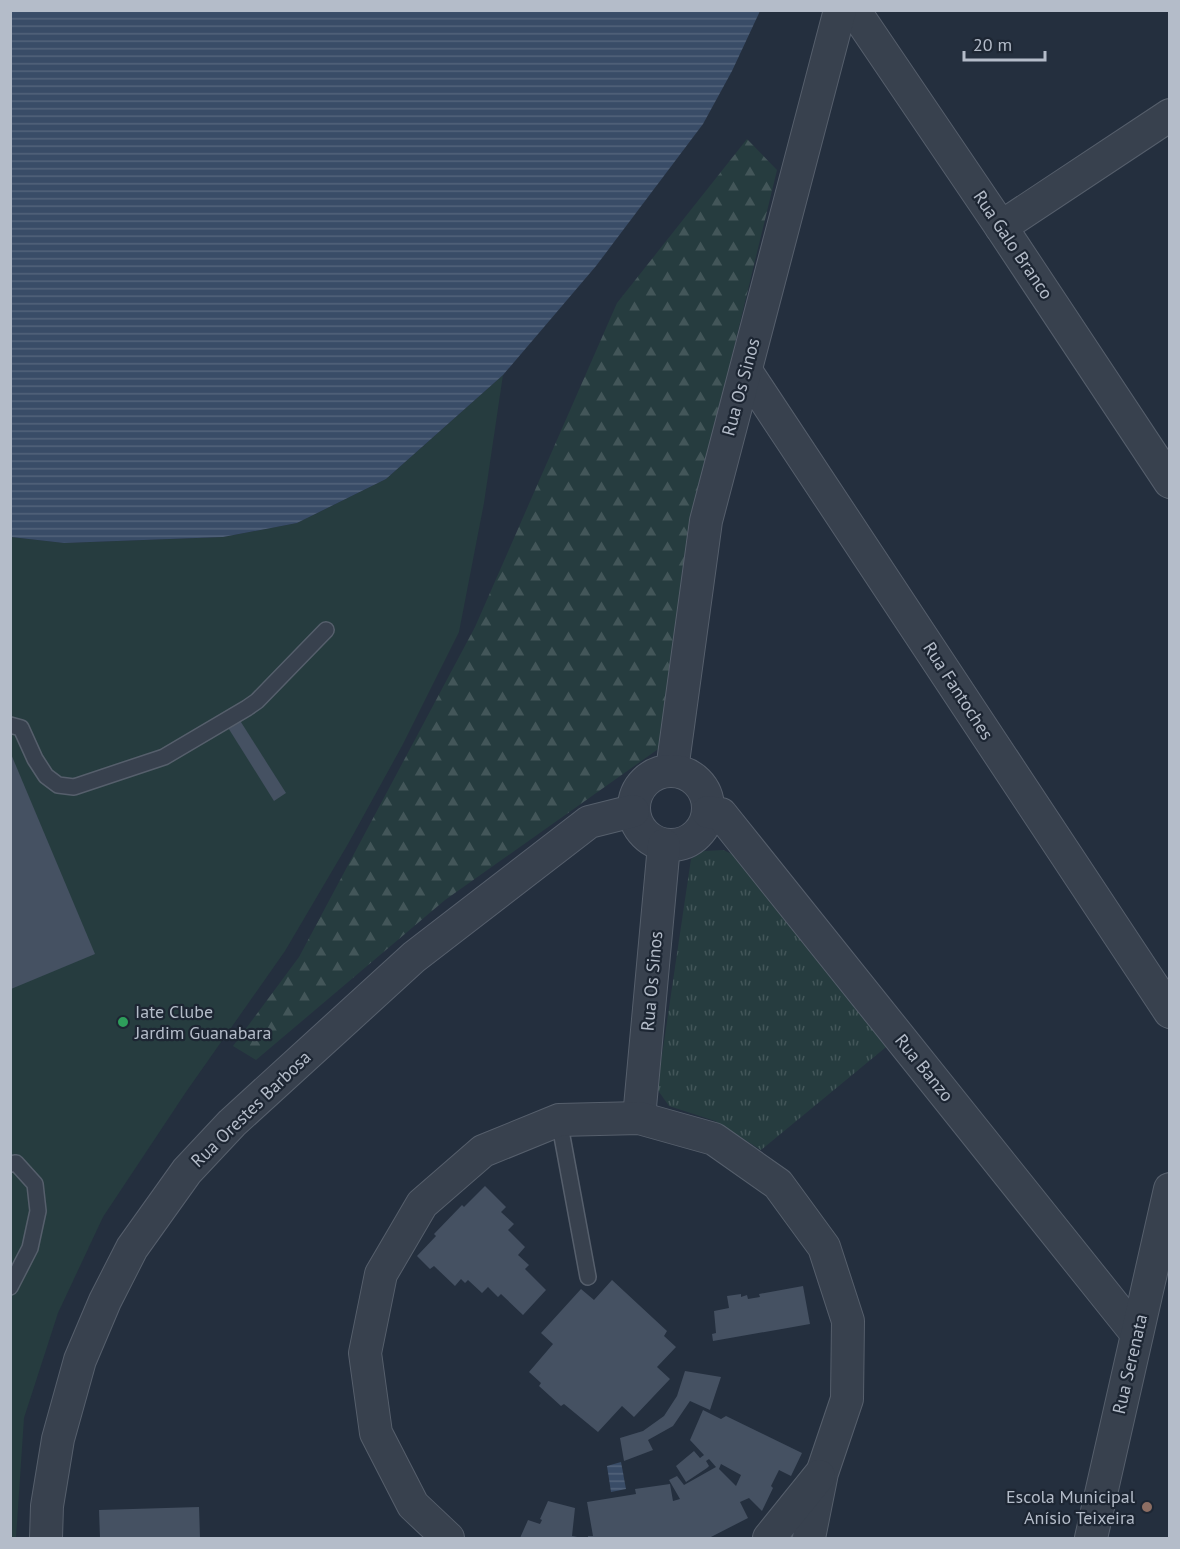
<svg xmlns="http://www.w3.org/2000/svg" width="1180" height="1549" font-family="'PT Sans',sans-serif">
	<defs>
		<pattern id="grass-tufts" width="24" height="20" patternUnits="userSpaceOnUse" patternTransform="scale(1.5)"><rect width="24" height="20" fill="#263c3f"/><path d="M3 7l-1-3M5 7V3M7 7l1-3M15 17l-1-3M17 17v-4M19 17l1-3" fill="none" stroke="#435659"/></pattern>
		<pattern id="forest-firs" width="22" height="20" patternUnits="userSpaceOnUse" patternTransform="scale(1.5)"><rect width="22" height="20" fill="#263c3f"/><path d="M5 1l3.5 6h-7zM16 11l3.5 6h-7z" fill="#435659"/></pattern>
		<pattern id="water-rules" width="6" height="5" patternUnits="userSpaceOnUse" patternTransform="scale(1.5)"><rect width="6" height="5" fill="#394c67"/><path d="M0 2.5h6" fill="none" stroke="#53647b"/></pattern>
	</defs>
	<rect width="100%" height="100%" fill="#242f3e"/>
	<polygon fill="url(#grass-tufts)" points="723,850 739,857 891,1043 761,1150 715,1121 669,1106 657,1089 691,859 704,851"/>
	<polygon fill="url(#forest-firs)" points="747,139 777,170 691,525 671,740 445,900 256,1060 233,1046 299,957 475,627 617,303"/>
	<polygon fill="#263c3f" points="503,375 484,503 459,632 402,746 348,844 285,951 186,1092 103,1217 58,1313 24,1418 16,1538 11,1538 11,537 64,543 223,537 297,523 386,479"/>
	<g fill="url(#water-rules)">
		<polygon points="11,10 760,10 760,11 732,71 703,124 596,266 503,375 386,479 297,523 223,537 64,543 11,537"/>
		<polygon points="621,1462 626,1489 611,1492 607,1466"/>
	</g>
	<g fill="#455162" fill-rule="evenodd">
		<polygon points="239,719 286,793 274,801 227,726"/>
		<polygon points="11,754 95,954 11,989"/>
		<polygon points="485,1186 506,1207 501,1212 514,1224 508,1230 525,1247 518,1255 529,1265 525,1269 546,1290 523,1315 501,1294 498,1297 488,1287 482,1293 468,1280 465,1283 461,1279 455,1286 434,1266 430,1269 417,1256 436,1236 434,1234 462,1205 464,1207"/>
		<polygon points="612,1280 667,1331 664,1336 676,1347 657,1367 670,1379 634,1417 622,1406 598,1432 564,1404 561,1406 539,1386 541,1383 529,1372 553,1344 541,1333 581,1289 594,1300"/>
		<polygon points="803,1286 810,1324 713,1341 712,1334 716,1333 714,1311 729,1308 727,1296 741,1294 741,1297 747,1295 748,1299 760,1297 759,1294"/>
		<polygon points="685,1371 721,1377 710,1410 690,1401 673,1426 648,1440 653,1450 624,1461 620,1438 643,1431 664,1416 677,1396"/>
		<path d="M703,1410L721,1419L726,1416L802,1453L791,1476L779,1470L771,1486L773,1488L762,1511L749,1498L740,1502L748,1518L709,1538H588V1536H593L587,1502L630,1495L636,1494L635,1489L670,1484L673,1501L680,1499L669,1480L677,1476L684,1485L716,1467L709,1459L706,1461L709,1466L707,1468L686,1482L676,1466L694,1451L700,1458L704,1455L690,1440ZM721,1464L741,1475L736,1486L719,1469Z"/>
		<polygon points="548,1501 575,1508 572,1536 583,1538 520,1538 528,1520 540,1524 542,1520 540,1519"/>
		<polygon points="199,1507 200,1538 100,1538 99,1510"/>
	</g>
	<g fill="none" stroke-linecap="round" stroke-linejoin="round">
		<defs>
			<g id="lane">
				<polyline points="10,725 21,728 35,759 46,776 58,785 74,787 164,757 247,708 257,701 326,630"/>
				<polyline points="559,1120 588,1277"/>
				<polyline points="10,1164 16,1163 35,1184 38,1211 30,1248 10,1287"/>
			</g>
			<g id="street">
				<polyline points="854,10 1001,227 1170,482"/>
				<polyline points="1001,227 1170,115"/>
				<polyline points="746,371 1170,1012"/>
				<polyline points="672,770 706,521 840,10"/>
				<circle cx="671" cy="808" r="37"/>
				<polyline points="708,812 721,814 1136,1333"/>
				<polyline points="639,1118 664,845"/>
				<polyline points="46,1538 47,1506 58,1439 80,1360 105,1301 132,1248 187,1171 232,1123 414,957 589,822 633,811"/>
				<polyline points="448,1538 413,1505 376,1433 365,1353 381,1274 422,1204 483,1151 559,1120 639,1118 714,1139 778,1184 824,1247 848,1321 847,1399 822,1473 809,1538"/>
				<polyline points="769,1538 819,1476"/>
				<polyline points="1091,1538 1170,1189"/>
			</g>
		</defs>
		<use href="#lane" stroke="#565f6c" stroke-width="18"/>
		<use href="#street" stroke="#565f6c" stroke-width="34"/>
		<use href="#lane" stroke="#38414e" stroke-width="15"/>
		<use href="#street" stroke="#38414e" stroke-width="32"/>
	</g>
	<circle fill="#2e9e5b" stroke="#1d2633" stroke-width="2" cx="123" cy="1022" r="6"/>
	<circle fill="#8d6e63" stroke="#1d2633" stroke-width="2" cx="1147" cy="1507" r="6"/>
	<g text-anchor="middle" stroke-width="4.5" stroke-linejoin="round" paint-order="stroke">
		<g font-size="18" fill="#b4bcc9" stroke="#1d2633">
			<text transform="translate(1013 245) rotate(56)" y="6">Rua Galo Branco</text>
			<text transform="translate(741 387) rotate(-75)" y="6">Rua Os Sinos</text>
			<text transform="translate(958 691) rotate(57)" y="6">Rua Fantoches</text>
			<text transform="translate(652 981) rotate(-85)" y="6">Rua Os Sinos</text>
			<text transform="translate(924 1068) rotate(51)" y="6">Rua Banzo</text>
			<text transform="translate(251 1109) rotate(-44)" y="6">Rua Orestes Barbosa</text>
			<text transform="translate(1130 1364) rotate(-77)" y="6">Rua Serenata</text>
		</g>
		<g font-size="18" fill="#b4bcc9" stroke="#1d2633" text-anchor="start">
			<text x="135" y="1018">Iate Clube<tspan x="135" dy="21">Jardim Guanabara</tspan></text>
			<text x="1135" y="1503" text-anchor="end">Escola Municipal<tspan x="1135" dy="21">Anísio Teixeira</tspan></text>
		</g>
	</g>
	<rect width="1180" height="1549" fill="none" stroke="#b4bcc9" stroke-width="24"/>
	<path d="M964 51v9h81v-9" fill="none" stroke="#b4bcc9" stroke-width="3"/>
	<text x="973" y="51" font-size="18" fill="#b4bcc9" stroke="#1d2633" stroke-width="4.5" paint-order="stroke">20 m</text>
</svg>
